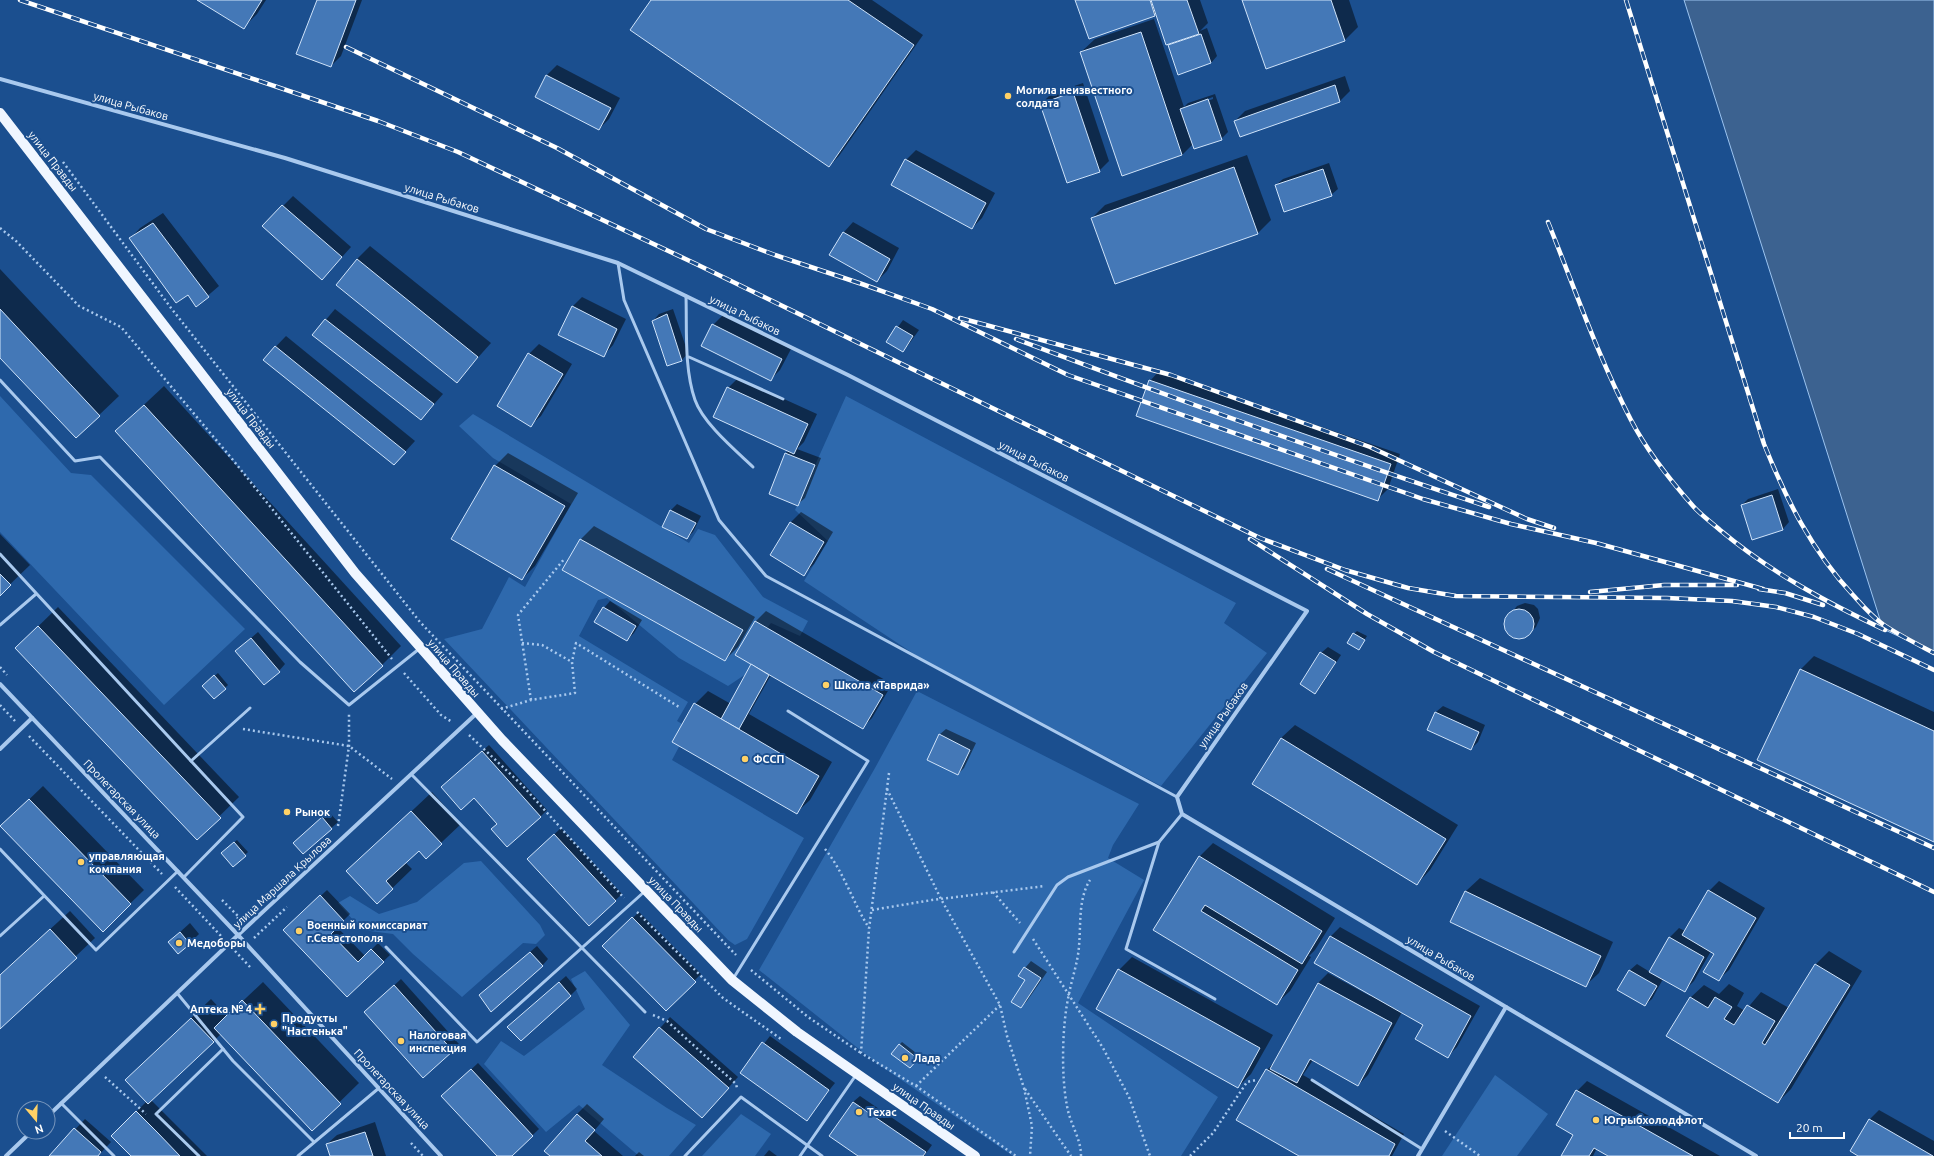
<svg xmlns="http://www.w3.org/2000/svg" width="1934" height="1156" font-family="Ubuntu,sans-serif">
	<rect width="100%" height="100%" fill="#1b4f8f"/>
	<g fill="#2e69ad">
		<polygon points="0,396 71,473 91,475 245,629 164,705 0,532"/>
		<polygon points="846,396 1236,603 1224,623 1267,653 1161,786 920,658 804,581 828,541 795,510"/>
		<polygon points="473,414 689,543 698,529 715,535 763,597 808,621 800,636 771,623 762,634 750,660 752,670 728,686 679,658 607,598 598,600 579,636 688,702 677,721 689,728 672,760 804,838 747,939 735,945 728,940 444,639 482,629 509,577 525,587 571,504 493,458 459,426"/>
		<polygon points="917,691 1139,804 1113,845 1108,858 1144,880 1078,1003 1218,1097 1181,1156 1013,1156 878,1064 759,970 875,768"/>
		<polygon points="481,861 540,925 545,935 536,944 523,943 462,997 413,954 393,934 362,930 338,903 350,896 379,914 417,902 464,863"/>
		<polygon points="585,971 630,1025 602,1065 667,1108 696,1125 669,1156 639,1156 579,1105 546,1132 484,1064 501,1041 524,1056 585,1009 571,979"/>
		<polygon points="1495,1075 1548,1114 1517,1156 1442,1156"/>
		<polygon points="741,1114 771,1134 755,1156 702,1156"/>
	</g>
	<polygon fill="#3c6290" stroke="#9cc4f0" points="1684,0 1934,0 1934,653 1883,629"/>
	<g fill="#0007" fill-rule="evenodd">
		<polygon points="199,0 266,0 257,14 244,27"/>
		<polygon points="318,0 362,0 341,56 331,66"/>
		<polygon points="652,0 872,0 923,35 839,156 829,166"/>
		<polygon points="1076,0 1200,0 1208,23 1200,31 1207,28 1217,56 1211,63 1169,46 1174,41 1157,13 1090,38"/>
		<polygon points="1243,0 1349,0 1358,27 1345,40 1266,68"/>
		<path d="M1154,19L1184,107L1188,103L1215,94L1228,132L1221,139L1193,144L1182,155L1122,175L1081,52L1095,39ZM1213,97V99L1187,108V106Z"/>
		<polygon points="557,65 620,98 609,119 599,129 536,97 547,75"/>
		<polygon points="1345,76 1350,91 1340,101 1241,136 1235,121 1245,111"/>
		<polygon points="1083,83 1109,161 1099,171 1041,104 1051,94"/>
		<polygon points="916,150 995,193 982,218 972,228 906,160"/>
		<polygon points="1247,155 1271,220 1258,233 1092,218 1105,205"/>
		<polygon points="1329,163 1338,189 1331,195 1276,185 1283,179"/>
		<polygon points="293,196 351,247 322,279 263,226"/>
		<polygon points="163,213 219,286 197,305 188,294 131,238 140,228"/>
		<polygon points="853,222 899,248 887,271 877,281 831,254 844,232"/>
		<polygon points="370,246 491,343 457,381 357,259"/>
		<polygon points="0,269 119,396 76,437 0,356"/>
		<polygon points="582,297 626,319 613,345 604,355 572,307"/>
		<polygon points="335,309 443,394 421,419 313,335"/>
		<polygon points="673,309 688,353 682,360 668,365 653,321 659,314"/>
		<polygon points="723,315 791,349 780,370 770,380 713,325"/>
		<polygon points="903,320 919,330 909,344 903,351 888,341"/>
		<polygon points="286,336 415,441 404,453 264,359"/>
		<polygon points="539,344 572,364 541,416 531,425 529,354"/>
		<polygon points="1159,371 1400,454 1388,489 1378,499 1150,381"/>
		<polygon points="738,378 817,414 804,442 797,449 821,458 805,498 798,504 786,453 789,450 728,388"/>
		<polygon points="164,386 401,646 382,665 116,431"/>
		<polygon points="508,453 578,493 535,566 522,579 495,466"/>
		<polygon points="1778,489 1789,522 1783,529 1752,539 1742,505 1748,499"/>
		<polygon points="677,504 701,516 693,532 687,538 671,510"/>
		<polygon points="801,512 833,532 814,564 804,574 771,554 791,522"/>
		<polygon points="594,526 755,617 738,647 725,660 581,539"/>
		<polygon points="0,534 30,565 0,594"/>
		<polygon points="610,601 642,620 634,633 627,640 604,608"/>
		<polygon points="1525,603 1534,605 1538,609 1540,618 1536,627 1529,634 1525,637 1516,638 1508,634 1505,625 1505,621 1517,606"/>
		<polygon points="58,607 239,797 197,838 16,648"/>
		<polygon points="766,611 892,684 872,718 862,728 771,675 749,714 832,762 810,800 796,813 695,704 708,691 731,704 753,664 737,655 756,621"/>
		<polygon points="1357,631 1367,636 1359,649 1354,634"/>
		<polygon points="258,632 285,664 279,671 236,651"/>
		<polygon points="1328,647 1341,655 1321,686 1315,693 1321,653"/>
		<polygon points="1814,656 1934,712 1934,841 1759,760 1801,669"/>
		<polygon points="218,673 228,685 214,698 206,683"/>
		<polygon points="1443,706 1485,725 1478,742 1471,749 1429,729 1436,712"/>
		<polygon points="1295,725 1458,825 1430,870 1417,884 1281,738"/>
		<polygon points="946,729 976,743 964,768 958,774 939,735"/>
		<polygon points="489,745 547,810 540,817 498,823 474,796 449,781"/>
		<polygon points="43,786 144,890 103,930 15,813"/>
		<polygon points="432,792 461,824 426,857 419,849 405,862 412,869 377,903 348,871"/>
		<polygon points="329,812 338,822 303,853 301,836"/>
		<polygon points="561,828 622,894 589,925 534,853"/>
		<polygon points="237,840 248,852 233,866 225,850"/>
		<polygon points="1213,843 1335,918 1315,950 1309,956 1311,957 1290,991 1276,1004 1154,929 1200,856"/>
		<polygon points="1480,878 1613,942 1599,973 1585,986 1452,922 1466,891"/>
		<polygon points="1719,881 1765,908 1729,970 1719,979 1715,954 1711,951 1694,981 1684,991 1663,979 1652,999 1645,1005 1619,989 1630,970 1637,964 1650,972 1669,938 1679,928 1685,931 1709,891"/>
		<polygon points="327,890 350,914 337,927 365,956 378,943 390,955 347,996 291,924"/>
		<polygon points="70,911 95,938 0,1028 0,975"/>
		<polygon points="639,912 701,974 666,1009 604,946"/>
		<polygon points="190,923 199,934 189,944 169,942"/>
		<polygon points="1340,927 1480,1006 1457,1047 1447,1057 1425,1025 1402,1012 1368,1075 1358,1085 1313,1060 1303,1075 1404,1134 1392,1156 1301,1156 1267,1070 1276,1060 1318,983 1328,973 1370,996 1371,995 1330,937"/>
		<polygon points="537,946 548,959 542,966 487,989"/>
		<polygon points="1829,951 1862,971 1791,1089 1778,1102 1690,998 1704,985 1719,994 1729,984 1744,993 1737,1006 1745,1011 1761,992 1789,1008 1816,964"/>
		<polygon points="1132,957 1273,1035 1251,1074 1238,1087 1119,970"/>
		<polygon points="1031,961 1047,972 1027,1001 1021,1007 1026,980 1025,968"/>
		<polygon points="566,976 577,989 570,996 508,1027"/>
		<polygon points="401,979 459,1044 423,1076 372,1006"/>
		<polygon points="263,982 359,1083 312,1129 221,1034 151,1100 207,1156 132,1156 112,1136 147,1101 146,1061 211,999 227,1016"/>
		<polygon points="670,1017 738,1077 702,1117 634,1057"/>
		<polygon points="770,1036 835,1083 806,1119 741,1073"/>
		<polygon points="902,1042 920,1056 913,1064 899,1045"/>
		<polygon points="478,1063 539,1129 511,1156 498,1156 449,1090"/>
		<polygon points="1587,1081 1720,1156 1610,1156 1597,1148 1593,1156 1562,1156 1574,1135 1577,1091"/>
		<polygon points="860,1096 932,1145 924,1156 860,1156 853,1102"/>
		<polygon points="587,1104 604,1119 594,1131 623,1156 552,1156 577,1114"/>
		<polygon points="1879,1110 1934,1141 1934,1156 1860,1156 1870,1119"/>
		<polygon points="85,1119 111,1142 98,1156 50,1156"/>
		<polygon points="375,1122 386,1156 331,1156 327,1144 337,1135"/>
		<polygon points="769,1150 777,1156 764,1156"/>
		<polygon points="639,1152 644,1156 635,1156"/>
	</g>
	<g fill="#4478b7" stroke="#cfe3fa">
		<polygon points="197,0 262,0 244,29"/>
		<polygon points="317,0 356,0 331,67 296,54"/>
		<polygon points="651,0 848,0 914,45 829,167 630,30"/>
		<polygon points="1075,0 1150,0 1155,16 1089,39"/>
		<polygon points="1151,0 1187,0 1199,34 1166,45"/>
		<polygon points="1242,0 1331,0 1345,41 1266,69"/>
		<polygon points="1141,32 1182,155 1122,176 1080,52"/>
		<polygon points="1201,34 1211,63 1178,75 1168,45"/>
		<polygon points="546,75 611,108 599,130 535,97"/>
		<polygon points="1335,85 1340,102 1240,137 1234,121"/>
		<polygon points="1073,92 1100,172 1067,183 1040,104"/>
		<polygon points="1208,99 1222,140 1194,149 1180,109"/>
		<polygon points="905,159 986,203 972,229 891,185"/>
		<polygon points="1234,167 1258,234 1115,284 1091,218"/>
		<polygon points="1323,169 1332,196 1284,212 1275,185"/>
		<polygon points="282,205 342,257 322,280 262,226"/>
		<polygon points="153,223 209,297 196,307 188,295 176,303 129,238"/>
		<polygon points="843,232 890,259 877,282 829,255"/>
		<polygon points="357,259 478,357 457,383 336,285"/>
		<polygon points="572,306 617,329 604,357 558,335"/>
		<polygon points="0,309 100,416 76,438 0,358"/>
		<polygon points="667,314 682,361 667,366 652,321"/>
		<polygon points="325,319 434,404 421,420 312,335"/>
		<polygon points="712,324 782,359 771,381 701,346"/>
		<polygon points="896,326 913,336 903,352 886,342"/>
		<polygon points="275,346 406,452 394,465 263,360"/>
		<polygon points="528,353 563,374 531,427 497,406"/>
		<polygon points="1149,380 1391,464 1378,501 1136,416"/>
		<polygon points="727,387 808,424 794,454 713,417"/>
		<polygon points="144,405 383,666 354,692 115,431"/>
		<polygon points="785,453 815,465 798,506 769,494"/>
		<polygon points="494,465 565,506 522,580 451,539"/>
		<polygon points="1772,495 1783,530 1752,540 1741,505"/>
		<polygon points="670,510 696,523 687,539 662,527"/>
		<polygon points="790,522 824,542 804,576 770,555"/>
		<polygon points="580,539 743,630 725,661 562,570"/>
		<polygon points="0,574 11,585 0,596"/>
		<polygon points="603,607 636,626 627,641 594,622"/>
		<circle cx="1519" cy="624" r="15"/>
		<polygon points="755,621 883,695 863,729 735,655"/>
		<polygon points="38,626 221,818 197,840 15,648"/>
		<polygon points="1353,633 1365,640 1359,650 1347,643"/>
		<polygon points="251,638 280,672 264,685 235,651"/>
		<polygon points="1320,652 1336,662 1315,694 1300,684"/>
		<polygon points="751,664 769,675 739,729 721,719"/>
		<polygon points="1800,669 1934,731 1934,842 1757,760"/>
		<polygon points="214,675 226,689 214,699 202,686"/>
		<polygon points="694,703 819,776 797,814 672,742"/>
		<polygon points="1435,712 1479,732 1471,750 1427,730"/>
		<polygon points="939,734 970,750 958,775 927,760"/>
		<polygon points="1281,738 1446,839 1417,885 1252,784"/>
		<polygon points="482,751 541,817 507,847 491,829 497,824 474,798 461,810 441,787"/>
		<polygon points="29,799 131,904 103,932 0,826"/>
		<polygon points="411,811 442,844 426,859 419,851 386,881 393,889 377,904 346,871"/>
		<polygon points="322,817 332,829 303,854 293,843"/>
		<polygon points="554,834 616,901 589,926 527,859"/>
		<polygon points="234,842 246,856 233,867 221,853"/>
		<polygon points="1199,856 1322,931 1302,964 1205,905 1201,911 1298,970 1277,1005 1153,930"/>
		<polygon points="1708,890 1756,918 1719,981 1703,972 1714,954 1682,935"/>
		<polygon points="1465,891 1601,956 1586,987 1450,922"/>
		<polygon points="320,895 344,921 331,934 358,962 371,949 384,962 347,997 283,930"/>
		<polygon points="632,917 696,982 666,1011 602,946"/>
		<polygon points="50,929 77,958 0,1029 0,975"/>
		<polygon points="180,932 190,944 178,954 168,942"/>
		<polygon points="1330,936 1471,1016 1448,1058 1415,1039 1423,1025 1314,963"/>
		<polygon points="1669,937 1704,957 1685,992 1649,972"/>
		<polygon points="530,952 543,966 491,1012 479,995"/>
		<polygon points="1815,964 1850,985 1778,1103 1666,1036 1690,997 1708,1008 1715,997 1732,1007 1724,1019 1734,1025 1747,1005 1775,1021 1762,1043 1765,1045"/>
		<polygon points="1024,967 1041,978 1021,1008 1011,1002 1025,980 1018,976"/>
		<polygon points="1118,969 1260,1048 1238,1088 1096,1009"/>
		<polygon points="1629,970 1657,986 1645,1006 1617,990"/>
		<polygon points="559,982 571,996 521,1041 507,1027"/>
		<polygon points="1318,983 1392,1023 1358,1086 1310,1059 1297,1083 1270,1069"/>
		<polygon points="394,985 453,1051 423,1078 364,1012"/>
		<polygon points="242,1000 341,1104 312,1131 214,1028"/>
		<polygon points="191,1018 214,1042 148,1104 125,1080"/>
		<polygon points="659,1027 729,1088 702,1118 633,1057"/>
		<polygon points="762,1042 829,1090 807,1121 740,1073"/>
		<polygon points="899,1044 918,1059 910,1068 891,1054"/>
		<polygon points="471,1069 533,1136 512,1156 497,1156 441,1096"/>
		<polygon points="1266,1069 1395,1144 1389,1156 1299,1156 1236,1120"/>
		<polygon points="1576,1090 1693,1156 1608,1156 1594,1148 1589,1156 1561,1156 1573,1135 1556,1125"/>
		<polygon points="853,1102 926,1152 923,1156 858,1156 829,1136"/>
		<polygon points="136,1111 157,1132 180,1156 131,1156 111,1136"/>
		<polygon points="577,1114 595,1130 585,1141 602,1156 550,1156 544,1151"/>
		<polygon points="1869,1119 1933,1156 1858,1156 1850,1151"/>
		<polygon points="74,1128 101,1152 98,1156 49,1156"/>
		<polygon points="365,1132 373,1156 330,1156 326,1144"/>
	</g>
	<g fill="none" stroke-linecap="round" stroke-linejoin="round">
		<g stroke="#a9c9ee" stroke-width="2.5" stroke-dasharray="2 3" stroke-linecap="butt">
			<polyline points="63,162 171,308 420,622 736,955"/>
			<polyline points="0,228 16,241 79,306 121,327 233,460 392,659"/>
			<polyline points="522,643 542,645 572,662"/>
			<polyline points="0,667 7,675"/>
			<polyline points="404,673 441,715 452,722"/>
			<polyline points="531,700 518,615 565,558"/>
			<polyline points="0,705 15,721"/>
			<polyline points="501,709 531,700 575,693 572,662 576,643 679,707"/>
			<polyline points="243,729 349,746 392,779"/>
			<polyline points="469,735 522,785 624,898"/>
			<polyline points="29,736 162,874"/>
			<polyline points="889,773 869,929 861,1053 916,1086 1016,1156"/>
			<polyline points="887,789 941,899 1000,1005 1007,1036 1024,1088 1032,1126 1030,1156"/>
			<polyline points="338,826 349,746 349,714"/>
			<path d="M825,849C844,872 853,903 869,928"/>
			<polyline points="175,887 221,936"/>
			<polyline points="993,892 1020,923"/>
			<polyline points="222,900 239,917 237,919"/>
			<polyline points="872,910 932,900 1045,886"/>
			<polyline points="637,912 723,998 781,1039"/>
			<polyline points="254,938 287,907"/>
			<polyline points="1033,939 1103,1048 1129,1097 1150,1156"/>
			<polyline points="235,951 250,967"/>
			<polyline points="751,970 808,1017 861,1053"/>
			<polyline points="653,1015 667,1021 736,1084 737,1088"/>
			<polyline points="105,1077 146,1114"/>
			<polyline points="916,1086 1000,1005"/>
			<polyline points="1025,1089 1071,1156"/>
			<polyline points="1445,1131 1480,1156"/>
			<polyline points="41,1137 46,1132"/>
			<polyline points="411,1143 423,1156"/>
			<path d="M1081,1156C1081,1138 1070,1124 1067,1106C1061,1076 1062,1024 1069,994C1072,978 1078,962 1079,946C1081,925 1078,899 1090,880"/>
			<polyline points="1190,1156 1213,1133 1247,1082 1256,1080"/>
		</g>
		<g stroke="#a9c9ee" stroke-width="3">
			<polyline points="618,263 624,300 719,520 766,576 1177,797"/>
			<path d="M686,296C687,330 684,368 695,400C703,423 735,450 753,467"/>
			<polyline points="689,357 783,399"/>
			<polyline points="0,380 75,461 100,457 300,662 349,705 419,649"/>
			<polyline points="0,554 191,761"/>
			<polyline points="0,625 36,594"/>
			<polyline points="412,775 645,1012"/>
			<polyline points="1159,842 1126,949 1215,999"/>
			<polyline points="0,849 96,950 178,871"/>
			<polyline points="184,877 243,817 191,761 250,708"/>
			<polyline points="0,936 44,896"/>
			<polyline points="386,947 477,1042 644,892"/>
			<polyline points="1014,952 1057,885 1068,877 1159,842 1182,814"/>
			<polyline points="733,979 868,761 788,711"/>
			<polyline points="177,993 233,1061 314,1142"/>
			<polyline points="1312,1080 1422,1149"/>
			<polyline points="61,1103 114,1156"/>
			<polyline points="199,1156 156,1114 223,1049"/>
			<polyline points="298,1156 379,1088"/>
			<polyline points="685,1156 741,1097 822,1156"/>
			<polyline points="800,1156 856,1075"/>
		</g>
		<g stroke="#a9c9ee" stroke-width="4">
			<polyline points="0,79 285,158 618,263 848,375 1307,611 1177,797 1182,814 1506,1007 1418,1156"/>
			<polyline points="0,684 238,935 441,1156"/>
			<polyline points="0,749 32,718"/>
			<polyline points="1506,1007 1756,1156"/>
			<polyline points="48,1116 238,935 477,713"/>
			<polyline points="6,1156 31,1132"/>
		</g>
		<polyline stroke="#f0f6ff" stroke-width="10" points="0,113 355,573 502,740 732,980 797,1032 975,1156"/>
		<defs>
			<g id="rail">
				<polyline points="20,0 378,121 458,152 694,263 1260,538 1345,570 1408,588 1456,596 1667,598 1732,601 1776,607 1814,617 1858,634 1934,670"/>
				<path d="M1626,0L1764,444C1786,499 1812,551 1853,595C1862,605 1872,617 1884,625C1899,635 1917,644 1934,653"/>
				<polyline points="346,47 557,148 706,229 775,255 862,284 932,309 1068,375 1423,499 1511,524 1596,543 1763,589"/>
				<path d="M1548,222C1575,289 1598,357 1631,420C1647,451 1670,480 1693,506C1701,515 1711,522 1720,530C1770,572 1826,602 1885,630"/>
				<polyline points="960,318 1171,375 1370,447 1527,519 1554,528"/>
				<path d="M1016,339C1173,398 1331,455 1489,507"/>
				<polyline points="1250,539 1367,614 1434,652 1934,892"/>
				<polyline points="1327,569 1934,848"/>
				<polyline points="1759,589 1785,593 1823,605"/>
				<polyline points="1590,592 1664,585 1737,585"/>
			</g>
		</defs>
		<use href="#rail" stroke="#fff" stroke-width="4.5"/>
		<use href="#rail" stroke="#1b4f8f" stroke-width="3" stroke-dasharray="9" stroke-linecap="butt"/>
	</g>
	<g fill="#ffd166" stroke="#1b4f8f" stroke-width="1.5">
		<circle cx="1008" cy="96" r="4"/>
		<circle cx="826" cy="685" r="4"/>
		<circle cx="745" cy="759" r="4"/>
		<circle cx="287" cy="812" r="4"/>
		<circle cx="81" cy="862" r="4"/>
		<circle cx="299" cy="931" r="4"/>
		<circle cx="179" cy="943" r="4"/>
		<path d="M258 1003h4v4h4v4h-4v4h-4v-4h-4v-4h4z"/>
		<circle cx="274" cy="1024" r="4"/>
		<circle cx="401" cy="1041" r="4"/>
		<circle cx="905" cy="1058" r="4"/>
		<circle cx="859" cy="1112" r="4"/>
		<circle cx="1596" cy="1120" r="4"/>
	</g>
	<g text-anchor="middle" stroke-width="4" stroke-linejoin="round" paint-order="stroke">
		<g font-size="11" font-weight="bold" fill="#fff" stroke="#1b4f8f" text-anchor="start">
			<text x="1016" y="94">Могила неизвестного<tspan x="1016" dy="13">солдата</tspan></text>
			<text x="834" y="689">Школа «Таврида»</text>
			<text x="753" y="763">ФССП</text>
			<text x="295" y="816">Рынок</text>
			<text x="89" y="860">управляющая<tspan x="89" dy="13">компания</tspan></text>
			<text x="307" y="929">Военный комиссариат<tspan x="307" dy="13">г.Севастополя</tspan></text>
			<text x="187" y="947">Медоборы</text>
			<text x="252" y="1013" text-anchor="end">Аптека № 4</text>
			<text x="282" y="1022">Продукты<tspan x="282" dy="13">"Настенька"</tspan></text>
			<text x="409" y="1039">Налоговая<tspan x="409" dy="13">инспекция</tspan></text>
			<text x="913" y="1062">Лада</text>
			<text x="867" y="1116">Техас</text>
			<text x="1604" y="1124">Югрыбхолодфлот</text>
		</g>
		<g font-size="11" fill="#fff" stroke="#1b4f8f">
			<text transform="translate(131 106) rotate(16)" y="4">улица Рыбаков</text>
			<text transform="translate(53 161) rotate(52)" y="4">улица Правды</text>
			<text transform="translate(442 198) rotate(17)" y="4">улица Рыбаков</text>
			<text transform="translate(745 315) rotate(26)" y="4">улица Рыбаков</text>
			<text transform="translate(251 418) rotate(52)" y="4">улица Правды</text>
			<text transform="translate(1034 461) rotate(27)" y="4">улица Рыбаков</text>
			<text transform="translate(454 668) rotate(49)" y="4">улица Правды</text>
			<text transform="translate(1223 715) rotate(-55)" y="4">улица Рыбаков</text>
			<text transform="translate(122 799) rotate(46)" y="4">Пролетарская улица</text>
			<text transform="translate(282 882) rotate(-43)" y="4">улица Маршала Крылова</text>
			<text transform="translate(676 904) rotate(46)" y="4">улица Правды</text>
			<text transform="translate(1441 958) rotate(31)" y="4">улица Рыбаков</text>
			<text transform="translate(392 1089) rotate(47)" y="4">Пролетарская улица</text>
			<text transform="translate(924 1106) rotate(35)" y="4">улица Правды</text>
		</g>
	</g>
	<g transform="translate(36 1120) rotate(161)"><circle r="19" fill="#1b4f8f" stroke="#7695bc"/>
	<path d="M0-3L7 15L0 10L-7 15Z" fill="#ffd166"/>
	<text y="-6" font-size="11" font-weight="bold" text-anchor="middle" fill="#ffffff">N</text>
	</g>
	<path d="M1790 1132v6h54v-6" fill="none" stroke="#ffffff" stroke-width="2"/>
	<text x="1796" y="1132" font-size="12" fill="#ffffff" stroke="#1b4f8f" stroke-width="3" paint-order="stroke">20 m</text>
</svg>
